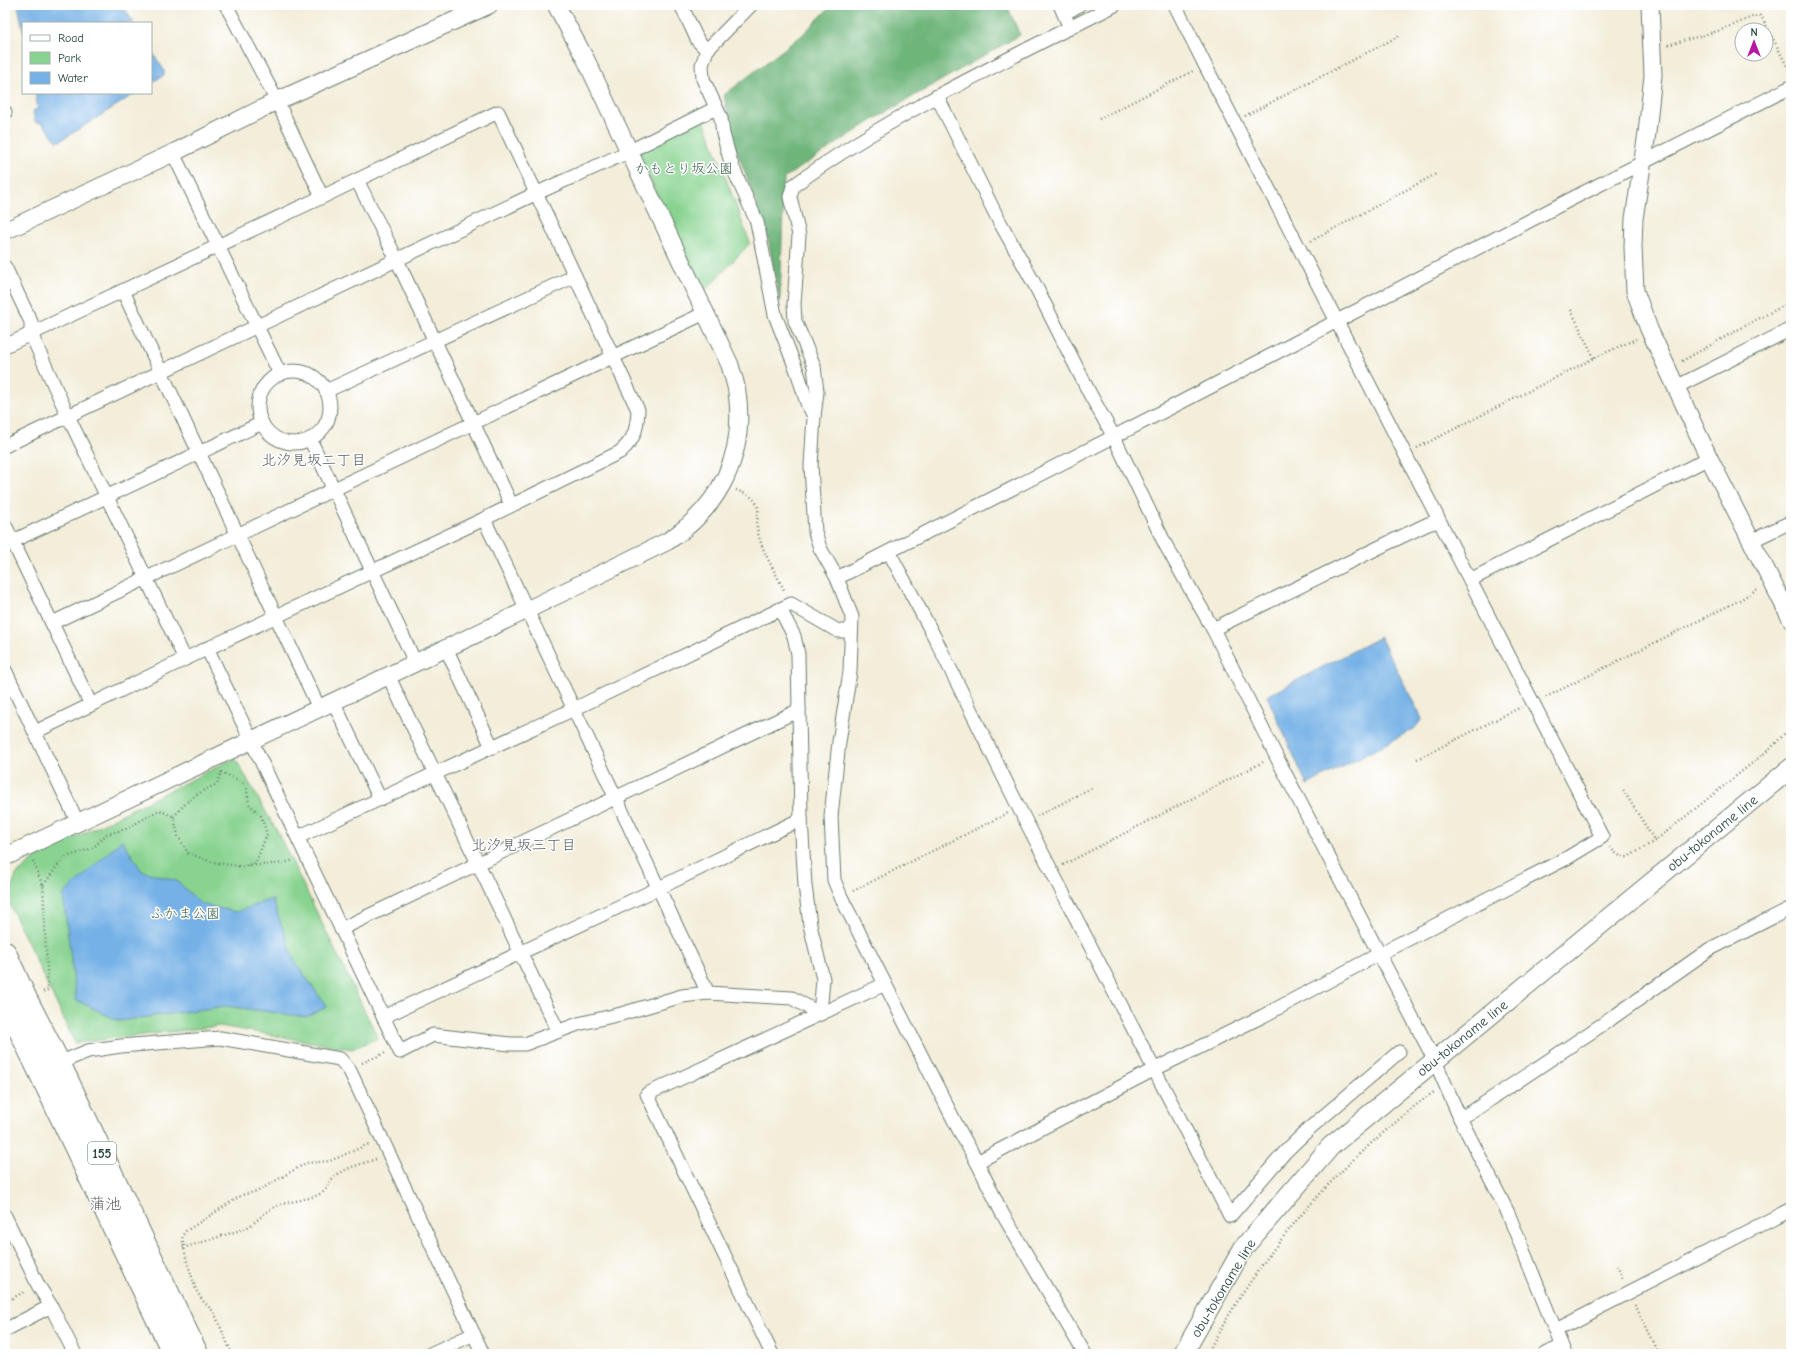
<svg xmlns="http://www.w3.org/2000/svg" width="1796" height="1359" font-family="'Comic Neue','Klee One',sans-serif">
	<rect width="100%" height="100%" fill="#fff"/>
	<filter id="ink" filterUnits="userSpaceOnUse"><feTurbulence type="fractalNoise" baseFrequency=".025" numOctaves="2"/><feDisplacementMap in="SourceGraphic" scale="8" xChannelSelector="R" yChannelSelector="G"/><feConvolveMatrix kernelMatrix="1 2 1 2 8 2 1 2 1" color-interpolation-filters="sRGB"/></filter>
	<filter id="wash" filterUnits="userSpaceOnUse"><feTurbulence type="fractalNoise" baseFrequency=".012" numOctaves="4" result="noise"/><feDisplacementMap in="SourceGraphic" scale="16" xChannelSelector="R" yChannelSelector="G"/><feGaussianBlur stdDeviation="0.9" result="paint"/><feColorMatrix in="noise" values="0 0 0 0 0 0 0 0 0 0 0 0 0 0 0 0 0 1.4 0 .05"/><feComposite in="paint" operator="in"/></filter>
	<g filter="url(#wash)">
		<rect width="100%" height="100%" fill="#f3edd9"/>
		<g fill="#88d390" stroke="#548862">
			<polygon points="703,117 750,243 702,294 637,151"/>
			<polygon points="235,758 278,833 378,1038 352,1049 220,1026 75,1043 8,901 16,875 38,856"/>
		</g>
		<polygon fill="#6eb57a" stroke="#467957" points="832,5 1007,5 1020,35 876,118 784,178 780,302 767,233 731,135 724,95 801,36"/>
		<g fill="#75b1e6" stroke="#4a778d">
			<polygon points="18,5 122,5 134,23 23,23 23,30"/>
			<polygon points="151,50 164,70 164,75 151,83"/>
			<polygon points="35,93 136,93 60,141 57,141 42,123 35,122 33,111 38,108"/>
			<polygon points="1380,637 1422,719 1414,729 1307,785 1267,696"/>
			<polygon points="122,840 142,871 177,881 201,904 236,912 272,899 295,962 327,1007 306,1017 226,1006 119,1021 76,1000 63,895"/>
		</g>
	</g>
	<g filter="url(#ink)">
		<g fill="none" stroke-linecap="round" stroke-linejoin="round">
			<defs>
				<g id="minor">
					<polyline points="226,5 277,101 322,197"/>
					<polyline points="681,5 698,41 707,50"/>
					<polyline points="751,5 707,50 702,65 703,79 721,118 723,134 732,166 757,222 775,315 798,374 807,403 814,416"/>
					<polyline points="1060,5 1070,28"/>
					<polyline points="1064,14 1079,5"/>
					<polyline points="937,96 997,217 1035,285 1090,394 1114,437 1165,544 1213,629 1276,756 1435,1061 1460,1118 1508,1213 1565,1354"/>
					<polyline points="5,112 5,113"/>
					<polyline points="173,153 280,374"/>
					<polyline points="357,180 397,260 511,504"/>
					<polyline points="5,267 31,322 31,334 68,416 185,659"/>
					<polyline points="123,291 319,708"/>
					<path d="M5,346L322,197L498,112L638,410C637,429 635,439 620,452L484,519L185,659L35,732"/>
					<circle cx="294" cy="407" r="36"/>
					<polyline points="1676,387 1791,329"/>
					<polyline points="326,391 575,276"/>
					<polyline points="310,439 415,662"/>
					<polyline points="5,446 537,193 628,152 716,108"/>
					<polyline points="484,519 708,993"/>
					<polyline points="5,525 91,705"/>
					<polyline points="13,541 262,423"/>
					<polyline points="1751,541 1791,522"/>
					<polyline points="889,552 935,638 1019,808 1230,1216 1285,1152 1311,1127 1399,1052"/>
					<polyline points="837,578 1166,410 1579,195 1791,87"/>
					<polyline points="1470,580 1709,458"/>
					<polyline points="52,623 705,313"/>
					<polyline points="1213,629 1388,543 1428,524 1439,521"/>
					<polyline points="207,648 400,1052 433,1035 510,1044 525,1044 578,1024 621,1014 682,996 708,993 792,998 820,1014 823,979 810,925 805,885 801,819 798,654 794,636 780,609"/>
					<polyline points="446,648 492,747"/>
					<polyline points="5,670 78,823"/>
					<polyline points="388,675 558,1031"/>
					<polyline points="333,701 380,799"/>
					<polyline points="298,837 574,709 791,604 838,631 851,631"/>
					<polyline points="341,929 799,710"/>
					<polyline points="383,1017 659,888 801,819"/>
					<polyline points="59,1063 88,1051 121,1046 220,1038 340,1059 350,1071 483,1354"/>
					<polyline points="1460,1118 1473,1111 1612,1018 1710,949 1791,908"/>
					<polyline points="977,1162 1155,1069 1263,1016 1379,954 1567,858 1602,837 1205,65 1175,5"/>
					<polyline points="5,1216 38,1285 51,1306 75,1354"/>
					<polyline points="5,1330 51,1306"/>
					<polyline points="1556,1330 1791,1209"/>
					<polyline points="430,1354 474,1334"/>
					<polyline points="772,1354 647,1094 885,984"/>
					<path d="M1085,1354L1002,1213L977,1162L958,1128L841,897L834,880L831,816L839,742L850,672L852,617L837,578L820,548L815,532L811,466L814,416L817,392L814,366L795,321L794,304L799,235L790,197L793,186C893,113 1005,61 1115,5"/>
					<polyline points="1545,1354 1561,1346"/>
				</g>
				<g id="tertiary">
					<polyline points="1650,5 1653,75 1647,133 1634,219 1633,247 1635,291 1649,329 1709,458 1791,619"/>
					<polyline points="5,231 173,153 277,101 489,5"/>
					<path d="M5,857L527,610L668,541C721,506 746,454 737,392C736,383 732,374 730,365L586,60L556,5"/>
				</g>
				<polyline id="secondary" points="1183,1354 1244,1247 1331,1146 1791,768"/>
				<g id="trunk">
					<polyline points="5,953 26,999 59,1063 197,1354"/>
					<polyline points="5,999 174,1354"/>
				</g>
			</defs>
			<use href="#minor" stroke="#697b6e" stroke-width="15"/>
			<use href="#tertiary" stroke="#697b6e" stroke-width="19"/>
			<use href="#secondary" stroke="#697b6e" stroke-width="21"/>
			<use href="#trunk" stroke="#697b6e" stroke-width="24"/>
			<g stroke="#697b6e" stroke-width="2.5" stroke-dasharray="1 3" stroke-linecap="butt">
				<polyline points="1668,45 1721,30 1752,17 1760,16 1763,19 1791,74"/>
				<polyline points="1245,116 1401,35"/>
				<polyline points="1099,119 1193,71"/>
				<polyline points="1311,241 1436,174"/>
				<polyline points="1571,310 1594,358"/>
				<polyline points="1682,361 1752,322 1791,302"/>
				<polyline points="1417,448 1594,358 1636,339"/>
				<path d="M736,490C743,493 752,495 756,503C761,511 756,518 757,527C759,547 776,573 785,592"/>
				<polyline points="1546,697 1740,600 1759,588"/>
				<polyline points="1417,759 1521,707"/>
				<path d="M221,772L246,784L249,804L261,816L267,834L256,862L243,867L212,862L188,853L178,836L174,817C187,799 198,793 217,784Z"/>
				<polyline points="1623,790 1655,841"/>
				<polyline points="1037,816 1092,788"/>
				<path d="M1610,847C1615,853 1620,858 1628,857L1653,842L1675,825L1771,748L1791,727"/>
				<polyline points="33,861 43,886 63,858 93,848 107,834 126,829 159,810 174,817"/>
				<polyline points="1063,865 1263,762"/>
				<polyline points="247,866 284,863 294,860"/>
				<polyline points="853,891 1008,813"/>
				<polyline points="43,992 48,990 43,886"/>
				<polyline points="362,1063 385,1053"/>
				<path d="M183,1248L244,1229C257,1223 265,1210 279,1205C291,1201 314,1199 323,1192C327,1188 328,1183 332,1179C343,1168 362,1164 376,1159"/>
				<polyline points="1617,1266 1624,1280"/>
				<polyline points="5,1302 26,1291"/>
				<polyline points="1635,1305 1660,1354"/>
				<polyline points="232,1354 214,1312 203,1301 196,1290 186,1258 182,1236 186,1231 242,1195 258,1191 306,1163 330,1161 369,1144"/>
				<path d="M1207,1354C1254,1265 1318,1186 1396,1122C1408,1112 1420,1101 1434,1092"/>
			</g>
			<use href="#minor" stroke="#fff" stroke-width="13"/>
			<use href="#tertiary" stroke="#fff" stroke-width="17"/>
			<use href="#secondary" stroke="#fff" stroke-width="19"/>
			<use href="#trunk" stroke="#fff" stroke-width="22"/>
		</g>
	</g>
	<g text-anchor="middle" stroke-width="3" stroke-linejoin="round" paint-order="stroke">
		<rect fill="#fff" stroke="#627771" stroke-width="1" x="88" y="1142" width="28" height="22" rx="3"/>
		<g font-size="13" font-weight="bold" fill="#1f3d34">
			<text x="102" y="1158">155</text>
		</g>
		<g font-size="14" fill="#39624b" stroke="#fff">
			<text x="684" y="173">かもとり坂公園</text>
			<text x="185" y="918">ふかま公園</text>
		</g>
		<g font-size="14" fill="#1f3d34" stroke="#fff">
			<text transform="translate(1712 833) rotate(-39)" y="5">obu-tokoname line</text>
			<text transform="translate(1462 1038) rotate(-39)" y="5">obu-tokoname line</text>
			<text transform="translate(1223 1288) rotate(-59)" y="5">obu-tokoname line</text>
		</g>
		<g font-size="15" fill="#5d6165" stroke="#fff">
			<text x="314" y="465">北汐見坂二丁目</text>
			<text x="524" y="850">北汐見坂三丁目</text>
		</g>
		<g font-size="16" fill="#5d6165" stroke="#fff">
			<text x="105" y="1209">蒲池</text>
		</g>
	</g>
	<rect width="1796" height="1359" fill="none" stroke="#fff" stroke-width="20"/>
	<rect x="22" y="22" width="130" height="72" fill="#ffffff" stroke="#a5b1ae"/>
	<rect x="30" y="35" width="20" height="6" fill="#ffffff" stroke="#a5b1ae"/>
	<text x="58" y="42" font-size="12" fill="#1f3d34">Road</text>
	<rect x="30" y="52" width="20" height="12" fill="#88d390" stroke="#a5b1ae"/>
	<text x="58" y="62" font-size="12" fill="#1f3d34">Park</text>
	<rect x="30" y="72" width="20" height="12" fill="#75b1e6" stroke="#a5b1ae"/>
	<text x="58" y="82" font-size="12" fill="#1f3d34">Water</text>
	<g transform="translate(1754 42)"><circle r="19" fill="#ffffff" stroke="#a5b1ae"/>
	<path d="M0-3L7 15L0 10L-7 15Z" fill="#b5179e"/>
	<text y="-6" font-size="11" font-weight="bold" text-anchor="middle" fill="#1f3d34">N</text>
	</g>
</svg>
